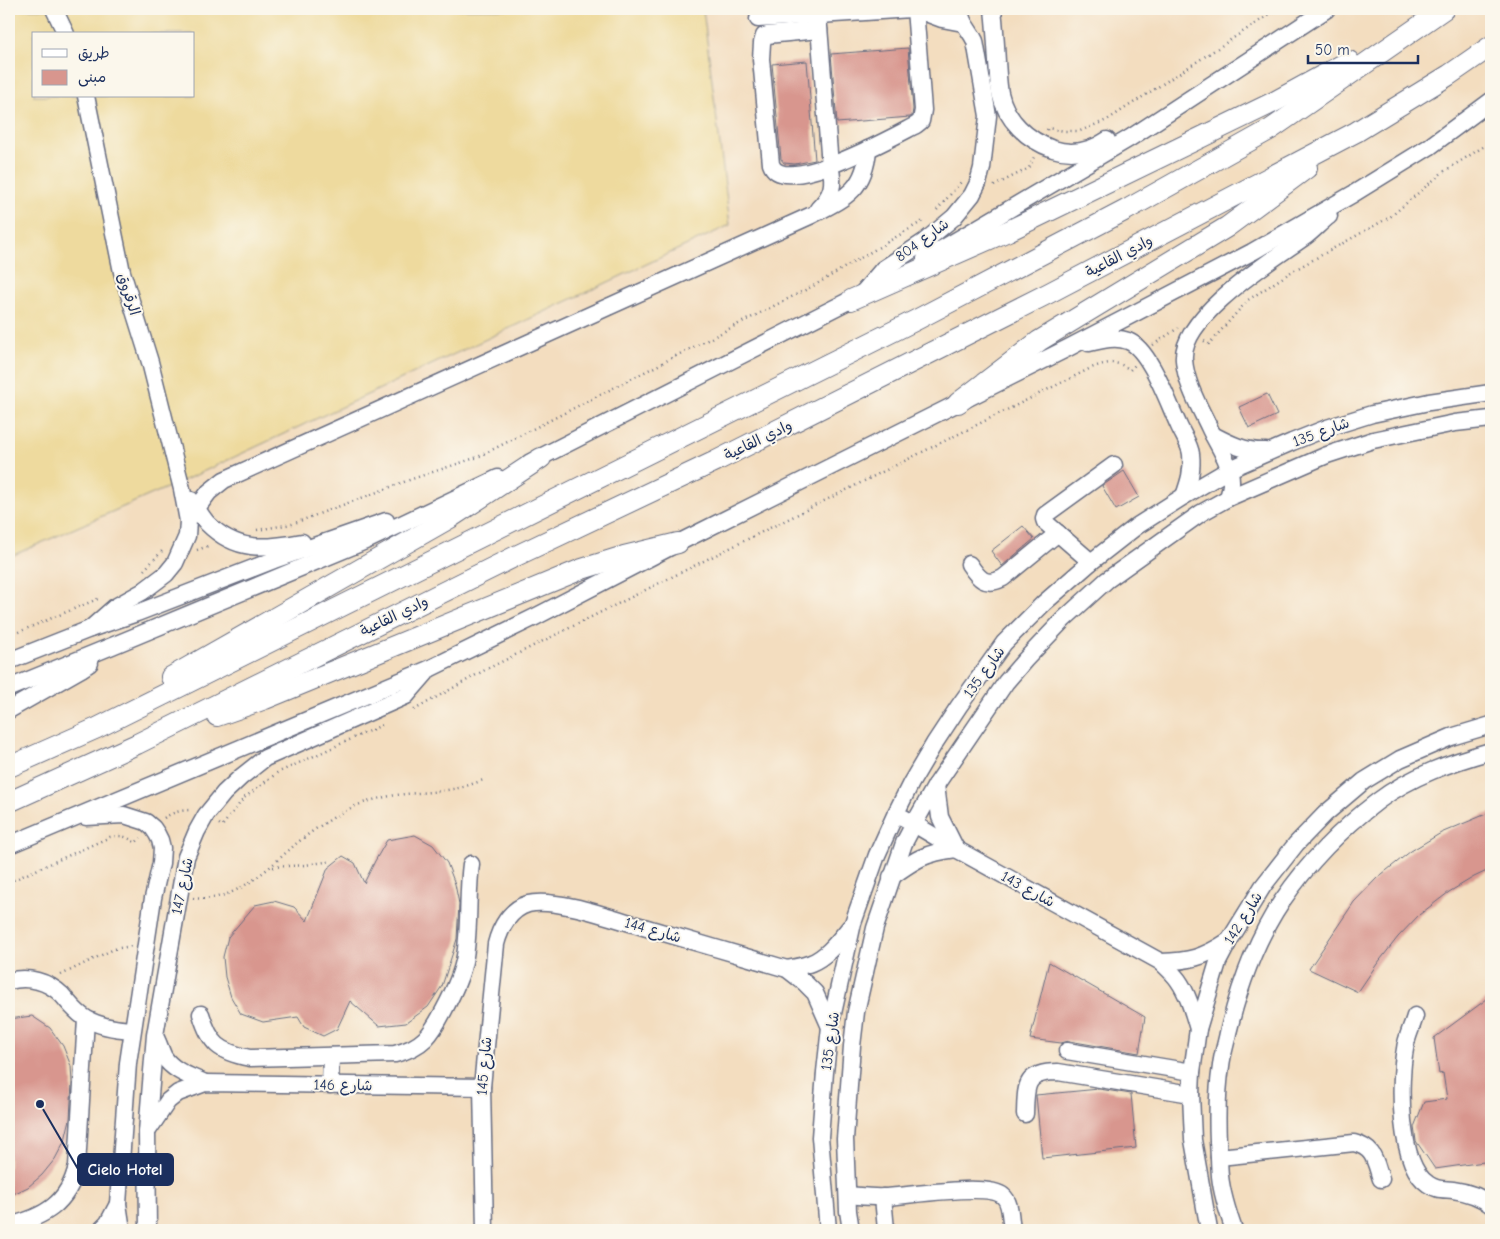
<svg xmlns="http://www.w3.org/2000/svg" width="1500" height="1239" font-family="'Comic Neue','Playpen Sans Arabic',sans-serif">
	<rect width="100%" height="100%" fill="#fbf7ec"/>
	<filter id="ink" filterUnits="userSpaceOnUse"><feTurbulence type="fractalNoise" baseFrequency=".02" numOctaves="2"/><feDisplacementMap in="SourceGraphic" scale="10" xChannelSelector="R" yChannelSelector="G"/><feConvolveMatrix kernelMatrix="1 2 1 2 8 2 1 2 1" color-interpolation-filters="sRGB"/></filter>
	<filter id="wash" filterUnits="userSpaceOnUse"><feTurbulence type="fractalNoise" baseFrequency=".0096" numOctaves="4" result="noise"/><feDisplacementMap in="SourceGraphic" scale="20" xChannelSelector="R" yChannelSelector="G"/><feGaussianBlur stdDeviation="1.12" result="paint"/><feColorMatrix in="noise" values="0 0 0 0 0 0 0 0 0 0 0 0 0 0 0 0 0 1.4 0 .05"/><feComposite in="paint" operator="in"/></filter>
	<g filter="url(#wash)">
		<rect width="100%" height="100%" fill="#f3ddbf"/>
		<path fill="#eeda9e" stroke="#84847e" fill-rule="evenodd" d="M9,9H703L730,225L196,475L9,557ZM34,34H194V96H34Z"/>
		<g id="blocks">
			<g fill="#d8968e">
				<polygon points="908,48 913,109 912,116 910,117 837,123 831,54"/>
				<polygon points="807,61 815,160 795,164 784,163 781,159 772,64"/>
				<polygon points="1267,394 1277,415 1249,428 1239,407"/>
				<polygon points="1124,471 1139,497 1116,510 1102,486"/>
				<polygon points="1023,526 1034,539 1002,566 991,551"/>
				<polygon points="1491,812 1491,869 1474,877 1449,892 1419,915 1398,937 1377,964 1358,992 1309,969 1354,902 1377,878 1411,851 1441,833"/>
				<polygon points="415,835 433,845 447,863 455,884 459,904 457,939 453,952 442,986 428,1007 406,1023 379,1026 350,1001 337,1029 323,1036 304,1027 298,1017 263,1022 241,1014 231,997 225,977 223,957 228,937 255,905 274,901 294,907 307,921 328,868 343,856 355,863 364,883 375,861 387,840"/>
				<polygon points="1049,962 1145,1017 1139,1053 1069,1041 1061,1043 1030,1039"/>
				<polygon points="1491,996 1491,1161 1435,1169 1416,1141 1414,1127 1424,1102 1447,1099 1443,1073 1439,1074 1434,1038"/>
				<polygon points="32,1016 50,1028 63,1046 71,1066 72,1082 70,1119 65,1140 55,1159 42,1175 28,1187 9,1196 9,1019"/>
				<polygon points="1099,1089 1131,1094 1136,1148 1042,1158 1036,1095"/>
			</g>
		</g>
	</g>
	<g filter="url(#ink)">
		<use href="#blocks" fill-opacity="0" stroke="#676c80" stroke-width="1"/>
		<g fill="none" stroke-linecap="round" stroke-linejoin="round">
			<defs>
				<g id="minor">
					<polyline points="54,9 66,34"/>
					<polyline points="915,9 942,19 963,23"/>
					<path d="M993,9C995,27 996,44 997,62C998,72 998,83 1000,93C1006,120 1027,140 1053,149C1072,155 1091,151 1107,140"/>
					<path d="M818,14L830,166C835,185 832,195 818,209"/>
					<polyline points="758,19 911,9"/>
					<path d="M819,30L767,35L764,36L762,43L761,59L771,164C783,199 896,135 916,125L921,121L923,110L915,9"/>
					<polyline points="86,96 122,272 150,362 182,489 188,521 187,536 175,563 166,574 142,592 115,607 90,629"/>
					<polyline points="925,259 1130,138 1327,9"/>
					<path d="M861,295L883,269L924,242L954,217L972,195L978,183L982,168L988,116L975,41C969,28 961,24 960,9"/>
					<path d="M1089,343C1101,340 1116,336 1128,341C1150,349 1169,405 1179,426C1183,435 1190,445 1191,454C1193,470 1189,482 1184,496"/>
					<path d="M1213,435C1230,444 1246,452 1266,451"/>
					<polyline points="529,463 862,294"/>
					<path d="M1228,498C1229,494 1231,488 1231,483C1232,464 1217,445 1209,427C1199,406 1186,384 1184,360C1180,316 1274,259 1306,236C1314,230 1321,222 1329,216"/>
					<path d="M191,500C196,507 201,516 207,523C236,552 264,549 302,542"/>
					<path d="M197,508L209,492L224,480L812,215C845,198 865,190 868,149"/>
					<polyline points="1091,562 1045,522 1044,519 1045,515 1114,465"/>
					<path d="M969,564C979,579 985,587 1003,578L1058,533"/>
					<polyline points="9,661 90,629 137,613 274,560 386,521"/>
					<polyline points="9,688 112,646 370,539 498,478"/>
					<polyline points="9,710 81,669 90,663"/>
					<polyline points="86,817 124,815 146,822 153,828 157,834 160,840 162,848 161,863 153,898 128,1063 118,1204 122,1230"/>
					<path d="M904,818L956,849L1161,962C1166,967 1173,973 1178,980C1188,994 1193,1012 1198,1029"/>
					<polyline points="9,845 429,669 535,617 678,543 1068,348 1252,252 1353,194 1429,147 1491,101"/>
					<path d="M891,877C916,859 925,853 956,849L940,817L936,785"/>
					<path d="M1161,962C1189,961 1203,958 1227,942"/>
					<path d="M787,969C795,967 804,966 811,963C827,957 839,940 850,927"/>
					<path d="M9,981C28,976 48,981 62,995C70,1004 76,1013 87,1019C101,1027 116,1029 132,1030"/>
					<path d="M201,1014C210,1044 219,1052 250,1058L395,1054C423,1047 431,1035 444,1010C453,993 462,975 465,956C470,926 467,894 471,864"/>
					<path d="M1415,1016C1412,1027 1406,1038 1405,1049C1399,1081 1398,1164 1428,1184C1436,1190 1443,1189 1453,1190C1468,1192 1480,1196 1491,1205"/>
					<path d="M156,1038C159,1044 161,1051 164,1057C173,1071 190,1076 205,1083"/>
					<polyline points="1067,1051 1192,1072"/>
					<polyline points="330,1085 331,1056"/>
					<path d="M1025,1114C1026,1086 1024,1072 1058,1072L1191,1094"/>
					<polyline points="149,1129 168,1101 178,1093 205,1083 482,1087"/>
					<path d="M1219,1157L1354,1143C1375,1148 1375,1162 1381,1179"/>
					<path d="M848,1195C860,1196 873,1198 886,1197C908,1196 988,1182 1003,1196C1011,1202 1010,1219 1012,1229"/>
					<polyline points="883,1197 886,1230"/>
					<path d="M9,1226C44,1217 68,1204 77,1166L86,1019"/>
					<polyline points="101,1230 108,1223 118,1204"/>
					<polyline points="148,1230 147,1132 155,1035 186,857 197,831 206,815 224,793 241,777 265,758 406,696 426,673"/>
					<path d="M485,1230L482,1087L496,944C500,928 510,909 528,904C556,897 618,920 647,928C694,942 740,955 787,969L805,983L815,993L830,1027"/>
					<polyline points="828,1230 820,1137 825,1072 830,1027 853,923 877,855 896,813 911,783 934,744 959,706 1004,643 1044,603 1091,562 1137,526 1184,496 1230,469 1292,442 1327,428 1372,414 1429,402 1491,393"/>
					<polyline points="851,1230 848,1211 845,1139 852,1046 856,1012 875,928 904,843 914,824 936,785 1006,682 1025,660 1064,619 1107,580 1201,513 1228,498 1327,455 1373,440 1455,423 1491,419"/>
					<polyline points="1209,1230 1193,1140 1191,1094 1192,1072 1198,1029 1218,962 1229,941 1263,886 1296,844 1325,814 1364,781 1400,759 1451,737 1491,725"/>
					<path d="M1234,1230C1228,1213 1222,1194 1220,1176C1219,1164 1219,1153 1218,1142C1217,1117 1217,1091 1221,1066C1222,1055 1226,1044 1228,1033C1239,987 1255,941 1282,901C1308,863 1341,829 1378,801C1411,776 1452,762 1491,751"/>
				</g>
				<g id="major">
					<polyline points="851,300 1008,231 1274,102 1349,61"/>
					<polyline points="958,403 1039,341 1227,227 1307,168"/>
					<polyline points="171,677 450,518 541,458"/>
					<polyline points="217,716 265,699 582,569 624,556 678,543"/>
					<polyline points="9,767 97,728 916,320 1126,210 1271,129 1444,9"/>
					<polyline points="9,802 137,744 518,555 716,461 1049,293 1356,132 1449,75 1491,46"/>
				</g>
			</defs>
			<use href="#minor" stroke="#676c80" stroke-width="19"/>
			<use href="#major" stroke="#676c80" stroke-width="22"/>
			<g stroke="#676c80" stroke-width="2.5" stroke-dasharray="1 4" stroke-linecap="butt">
				<polyline points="1047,130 1048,128 1064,131 1080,131 1107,120 1278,9"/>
				<polyline points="994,186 1029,168 1034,157"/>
				<polyline points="937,210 961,182"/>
				<polyline points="1204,341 1209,344 1248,300 1291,272 1390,217 1443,172 1491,142"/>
				<polyline points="1153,345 1178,328"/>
				<polyline points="257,530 292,524 412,479 478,457 815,285 923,221"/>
				<polyline points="197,550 211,545"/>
				<polyline points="144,570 164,549"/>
				<polyline points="9,636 100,598"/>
				<path d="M414,710L485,670L1089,369C1103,363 1117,359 1130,370L1135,365"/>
				<path d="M164,818C173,812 181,810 192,810"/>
				<polyline points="219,824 222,826 244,798 277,773 382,725"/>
				<polyline points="273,867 305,865 332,861"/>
				<path d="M9,882L110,837C121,835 127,836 135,843L141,838"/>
				<path d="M193,898C235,904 268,868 297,843C307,835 318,827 328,821C344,810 362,802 381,798C404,792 429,794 453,789C465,787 475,783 486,779"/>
				<polyline points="61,975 114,949 132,946"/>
			</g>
			<use href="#minor" stroke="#fff" stroke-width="16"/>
			<use href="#major" stroke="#fff" stroke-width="20"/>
		</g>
	</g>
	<g text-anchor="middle" stroke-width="4" stroke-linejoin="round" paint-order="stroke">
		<g font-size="15" fill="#1b2f5e" stroke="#fbf7ec">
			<text transform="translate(922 240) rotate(-36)" y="5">شارع 804</text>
			<text transform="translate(1119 256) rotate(-28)" y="5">وادي القاعية</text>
			<text transform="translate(129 294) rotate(73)" y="5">الرقروق</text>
			<text transform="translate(1321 432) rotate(-20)" y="5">شارع 135</text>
			<text transform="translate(758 440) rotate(-26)" y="5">وادي القاعية</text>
			<text transform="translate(394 616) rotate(-26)" y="5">وادي القاعية</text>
			<text transform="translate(984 672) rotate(-54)" y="5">شارع 135</text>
			<text transform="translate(182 886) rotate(-78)" y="5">شارع 147</text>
			<text transform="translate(1028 889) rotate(29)" y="5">شارع 143</text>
			<text transform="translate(1243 918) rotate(-58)" y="5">شارع 142</text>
			<text transform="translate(653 930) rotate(16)" y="5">شارع 144</text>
			<text transform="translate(830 1041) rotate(-82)" y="5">شارع 135</text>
			<text transform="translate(484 1066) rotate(-85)" y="5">شارع 145</text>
			<text transform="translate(343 1085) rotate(1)" y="5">شارع 146</text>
		</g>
	</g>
	<path fill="none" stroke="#1b2f5e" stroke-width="2" d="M40 1104L78 1169"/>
	<circle fill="#1b2f5e" stroke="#fbf7ec" stroke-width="2" cx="40" cy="1104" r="5"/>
	<rect fill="#1b2f5e" stroke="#1b2f5e" stroke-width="2" x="78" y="1154" width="95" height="31" rx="5"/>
	<g font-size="16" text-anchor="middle" font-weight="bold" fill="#fff">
		<text x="125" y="1175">Cielo Hotel</text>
	</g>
	<rect width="1500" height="1239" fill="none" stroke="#fbf7ec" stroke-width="30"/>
	<rect x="32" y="32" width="162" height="65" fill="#fbf7ec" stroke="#a1a7b3"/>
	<rect x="42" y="49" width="25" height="8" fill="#ffffff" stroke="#a1a7b3"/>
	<text x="78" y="58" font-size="15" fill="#1b2f5e">طريق</text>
	<rect x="42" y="70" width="25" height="15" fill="#d8968e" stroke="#a1a7b3"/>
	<text x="78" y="82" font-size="15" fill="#1b2f5e">مبنى</text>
	<path d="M1308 55v8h110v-8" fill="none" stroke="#1b2f5e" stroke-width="2.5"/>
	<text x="1315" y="55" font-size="15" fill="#1b2f5e" stroke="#fbf7ec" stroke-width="4" paint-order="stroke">50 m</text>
</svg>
